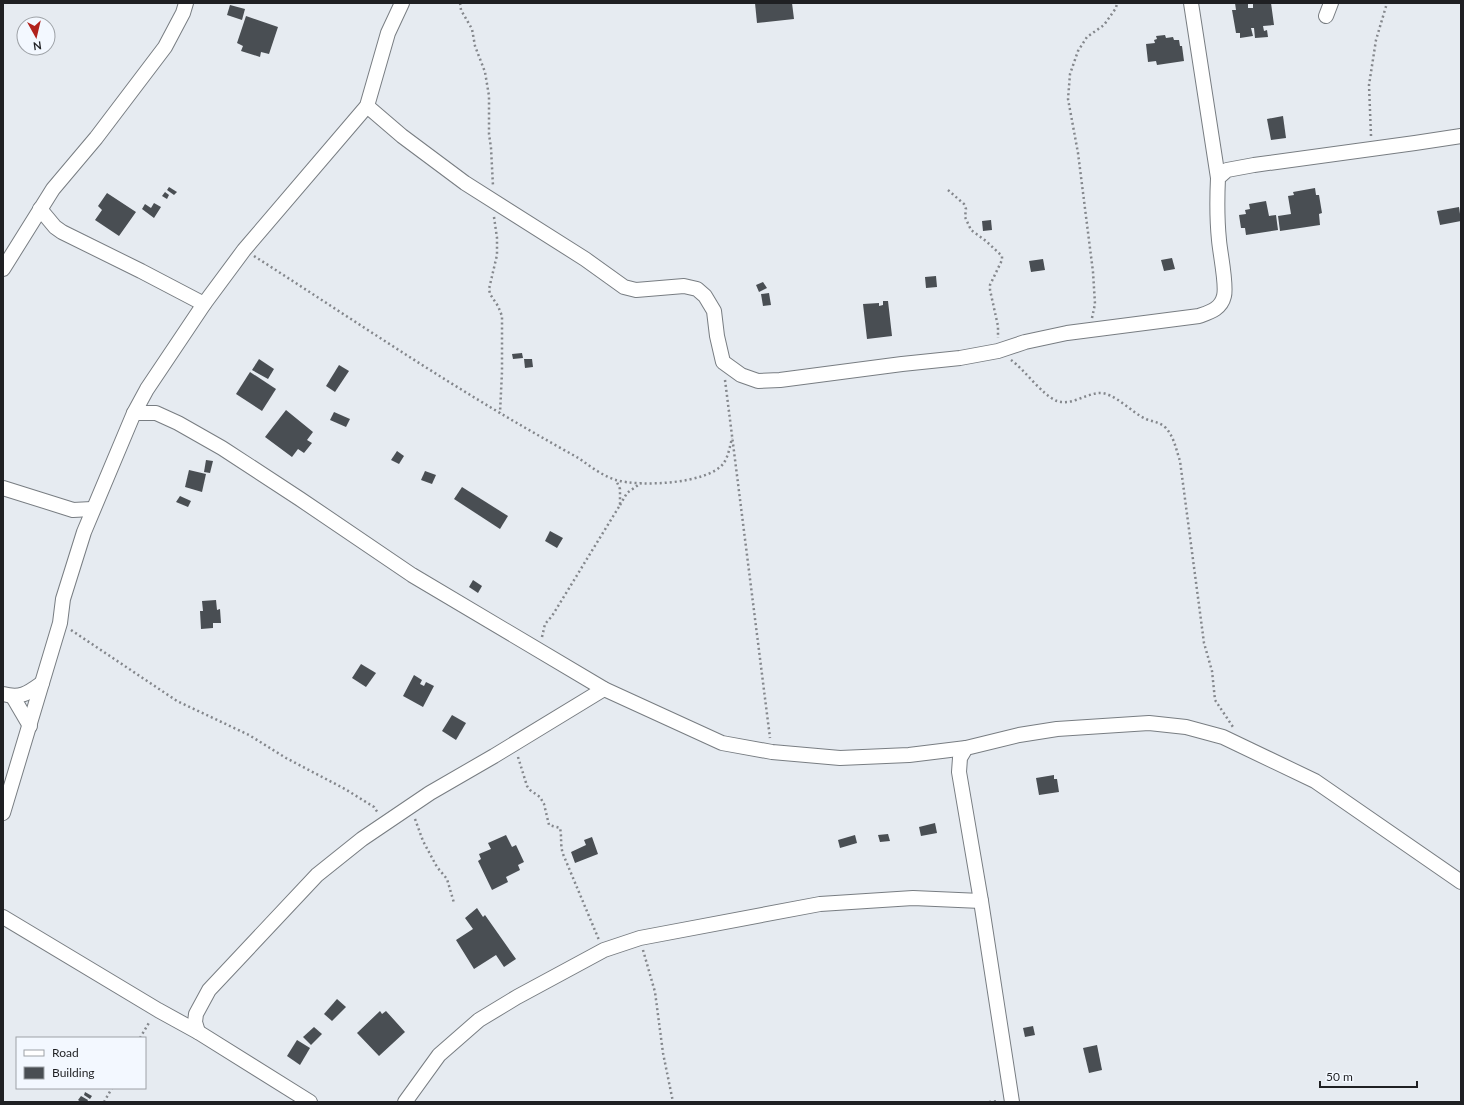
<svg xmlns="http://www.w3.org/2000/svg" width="1464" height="1105" font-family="Lato,sans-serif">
	<rect width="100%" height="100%" fill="#e6ebf1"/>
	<g fill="#494e53">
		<polygon points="755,3 792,3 794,19 757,23"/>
		<polygon points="1235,3 1248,3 1248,8 1253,8 1253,3 1271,3 1274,25 1263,26 1264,31 1267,30 1268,37 1255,38 1254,28 1251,28 1253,36 1240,38 1240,33 1236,33 1232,10 1236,10"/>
		<polygon points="230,5 245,9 242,20 227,15"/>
		<polygon points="246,16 278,27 269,54 261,52 260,57 241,51 243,46 237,43"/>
		<polygon points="1165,35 1166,38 1173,37 1174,40 1179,40 1180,46 1182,46 1184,61 1157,65 1156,61 1148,62 1146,44 1155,43 1154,40 1157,39 1156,36"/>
		<polygon points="1283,116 1286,138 1271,140 1267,119"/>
		<polygon points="169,187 177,192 174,195 167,190"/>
		<polygon points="1315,188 1316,195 1319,195 1322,213 1319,214 1320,225 1280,231 1278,216 1291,214 1288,196 1294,195 1293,192"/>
		<polygon points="165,192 169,195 167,199 162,196"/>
		<polygon points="107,193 136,212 119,236 95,220 102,210 98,206"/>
		<polygon points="1266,201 1269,216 1276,215 1278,230 1246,235 1245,228 1241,228 1239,215 1246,214 1245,210 1250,209 1249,204"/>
		<polygon points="154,203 161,207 154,218 142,209 145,204 151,208"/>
		<polygon points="1459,207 1461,221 1440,225 1437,211"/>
		<polygon points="991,220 992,230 983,231 982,221"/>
		<polygon points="1172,258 1175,269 1164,271 1161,260"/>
		<polygon points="1043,259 1045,270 1031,272 1029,261"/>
		<polygon points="936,276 937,287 926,288 925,277"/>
		<polygon points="763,282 767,288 759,292 756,285"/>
		<polygon points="769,293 771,305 763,306 761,294"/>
		<polygon points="883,301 888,301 892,336 867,339 863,304 879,303 879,306 883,305"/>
		<polygon points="522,353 523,358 513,359 512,354"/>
		<polygon points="259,359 274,369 268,379 252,370"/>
		<polygon points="524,359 532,359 533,367 525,368"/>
		<polygon points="339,365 349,371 335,392 326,386"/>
		<polygon points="250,372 276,389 262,411 236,394"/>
		<polygon points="286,410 313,432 307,440 312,443 304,453 298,449 292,457 265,437"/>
		<polygon points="334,412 350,419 346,427 330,420"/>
		<polygon points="397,451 404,456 399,464 391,460"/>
		<polygon points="206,460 213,461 210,473 204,472"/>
		<polygon points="189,470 206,474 202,492 185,487"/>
		<polygon points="425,471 436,475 432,484 421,480"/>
		<polygon points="462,487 508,516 500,529 454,499"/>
		<polygon points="180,496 191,501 188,507 176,502"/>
		<polygon points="550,531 563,538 557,548 545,541"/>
		<polygon points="473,580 482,586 478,593 469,587"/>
		<polygon points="216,600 217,610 220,609 221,623 213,623 213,628 201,629 200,611 203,611 202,601"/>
		<polygon points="361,664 376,673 366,687 352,678"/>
		<polygon points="414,675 422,680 420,684 424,686 426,682 434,686 423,707 403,696"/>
		<polygon points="452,715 466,723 456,740 442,731"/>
		<polygon points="1054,775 1054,779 1057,779 1059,792 1039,795 1036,778"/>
		<polygon points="935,823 937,833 921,836 919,827"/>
		<polygon points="888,834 890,841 880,842 878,835"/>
		<polygon points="506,835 512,847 516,845 524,862 518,865 520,870 506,877 508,882 492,890 478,861 481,859 479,854 491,849 488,843"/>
		<polygon points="855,835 857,843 840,848 838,840"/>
		<polygon points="592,837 598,854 575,863 571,852 586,845 584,840"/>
		<polygon points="477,908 483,917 485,915 516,959 504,967 496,955 474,969 456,940 473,929 465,918"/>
		<polygon points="337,999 346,1007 332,1021 324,1014"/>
		<polygon points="380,1011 382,1014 386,1011 405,1032 379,1056 357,1033"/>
		<polygon points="1033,1026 1035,1035 1025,1037 1023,1028"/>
		<polygon points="314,1027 322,1034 311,1045 303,1037"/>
		<polygon points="297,1040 310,1048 300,1065 287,1056"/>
		<polygon points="1097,1045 1102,1070 1089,1073 1083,1048"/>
		<polygon points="85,1092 92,1096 90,1099 84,1095"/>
		<polygon points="81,1096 88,1100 87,1102 81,1102 78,1100"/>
	</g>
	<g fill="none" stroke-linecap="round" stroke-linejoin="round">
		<defs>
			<g id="minor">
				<polyline points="1191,3 1218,178"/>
				<polyline points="1326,16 1331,3"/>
				<path d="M367,106L402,136L465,183L585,259L624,287L636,290L684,286L697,289L705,296L714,311L717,336L723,362L741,375L758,381L780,380L902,364L960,358L998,351L1025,342L1067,333L1199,316C1210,312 1221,309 1224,296C1227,285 1220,253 1219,240C1217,220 1217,199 1218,178L1227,170L1254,165L1415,143L1461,136"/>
				<polyline points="40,209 55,227 62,232 141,271 204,304"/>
				<polyline points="3,269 53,189 96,138 165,47 183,13 186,3"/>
				<polyline points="134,413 156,413 178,423 222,448 300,499 412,575 604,689 722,743 772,752 840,758 909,755 966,748"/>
				<polyline points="3,488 73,510 92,509"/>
				<path d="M3,694C21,699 28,693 42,683"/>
				<polyline points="13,697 30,726"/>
				<polyline points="3,813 60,623 63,599 84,532 134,413 147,389 204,304 244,250 367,106 388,33 402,3"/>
				<polyline points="3,917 158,1010 198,1032 310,1102"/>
				<polyline points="198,1032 195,1022 196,1014 209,990 317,875 362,839 430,793 494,756 604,689"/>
				<polyline points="405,1102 439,1055 479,1020 517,997 604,950 640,938 820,904 913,898 981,901"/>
				<polyline points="1012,1102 981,901 959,772 960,758 966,748 1019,735 1057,729 1149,723 1186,727 1223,737 1315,781 1461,882"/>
			</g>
		</defs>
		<use href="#minor" stroke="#787d82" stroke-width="16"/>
		<g stroke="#84878c" stroke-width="2.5" stroke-dasharray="2 3" stroke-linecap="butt">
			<polyline points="460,3 461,10 472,29 475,46 485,72 489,96 489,134 491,148 493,186"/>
			<polyline points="1371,136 1369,85 1376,40 1387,3"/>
			<polyline points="948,190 964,204 966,209 965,217 971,230 986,241 1002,256 1002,260 990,285 990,290 998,326 998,338"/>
			<polyline points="494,217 497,238 497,255 489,289 490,294 498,306 502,316 502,372 500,413"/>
			<path d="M254,256C349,317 444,382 543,438C555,445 568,452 580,459C591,467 603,476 616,480C640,487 707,484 723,464C728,458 730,446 732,438"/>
			<polyline points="1092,318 1095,304 1093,272 1078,153 1068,99 1070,74 1078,51 1087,37 1104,25 1116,8 1117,3"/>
			<path d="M1011,360C1025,370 1042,395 1057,401C1071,406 1085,394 1099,393C1114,392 1132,413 1146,419C1153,422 1160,422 1166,428C1174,437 1176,449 1180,461L1204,643L1212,671L1215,700L1233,727"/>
			<polyline points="725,380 770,738"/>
			<polyline points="620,505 627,493 641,483"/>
			<polyline points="71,630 177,701 249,735 286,758 345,789 374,807 378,813"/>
			<polyline points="542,637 545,624 552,616 620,505 620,489 616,480"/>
			<path d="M518,757L527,786L530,790L540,797L544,804L549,825L560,828C562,837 560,845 563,854L599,940"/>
			<polyline points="415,819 423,841 437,867 447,879 454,903"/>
			<polyline points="643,950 655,992 663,1053 673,1102"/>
			<polyline points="140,1038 150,1021"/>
			<polyline points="104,1102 112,1088"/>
			<polyline points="989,1102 999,1101"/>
		</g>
		<use href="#minor" stroke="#fff" stroke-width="14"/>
	</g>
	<rect width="1464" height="1105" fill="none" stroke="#1f2023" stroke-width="8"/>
	<rect x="16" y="1037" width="130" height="52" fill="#f3f8ff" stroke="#9ea2a7"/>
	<rect x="24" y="1050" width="20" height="6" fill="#ffffff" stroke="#9ea2a7"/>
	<text x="52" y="1057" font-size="12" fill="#1f2023">Road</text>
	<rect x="24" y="1067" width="20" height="12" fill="#494e53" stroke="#9ea2a7"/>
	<text x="52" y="1077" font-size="12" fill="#1f2023">Building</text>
	<g transform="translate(36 36) rotate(172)"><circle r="19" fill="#f3f8ff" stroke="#9ea2a7"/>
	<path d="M0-3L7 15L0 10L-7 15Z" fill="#b1221c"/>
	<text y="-6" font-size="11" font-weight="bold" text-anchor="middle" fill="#1f2023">N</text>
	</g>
	<path d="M1320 1081v6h97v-6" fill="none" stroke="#1f2023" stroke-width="2"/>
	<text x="1326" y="1081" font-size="12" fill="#1f2023" stroke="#f3f8ff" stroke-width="3" paint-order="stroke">50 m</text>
</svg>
